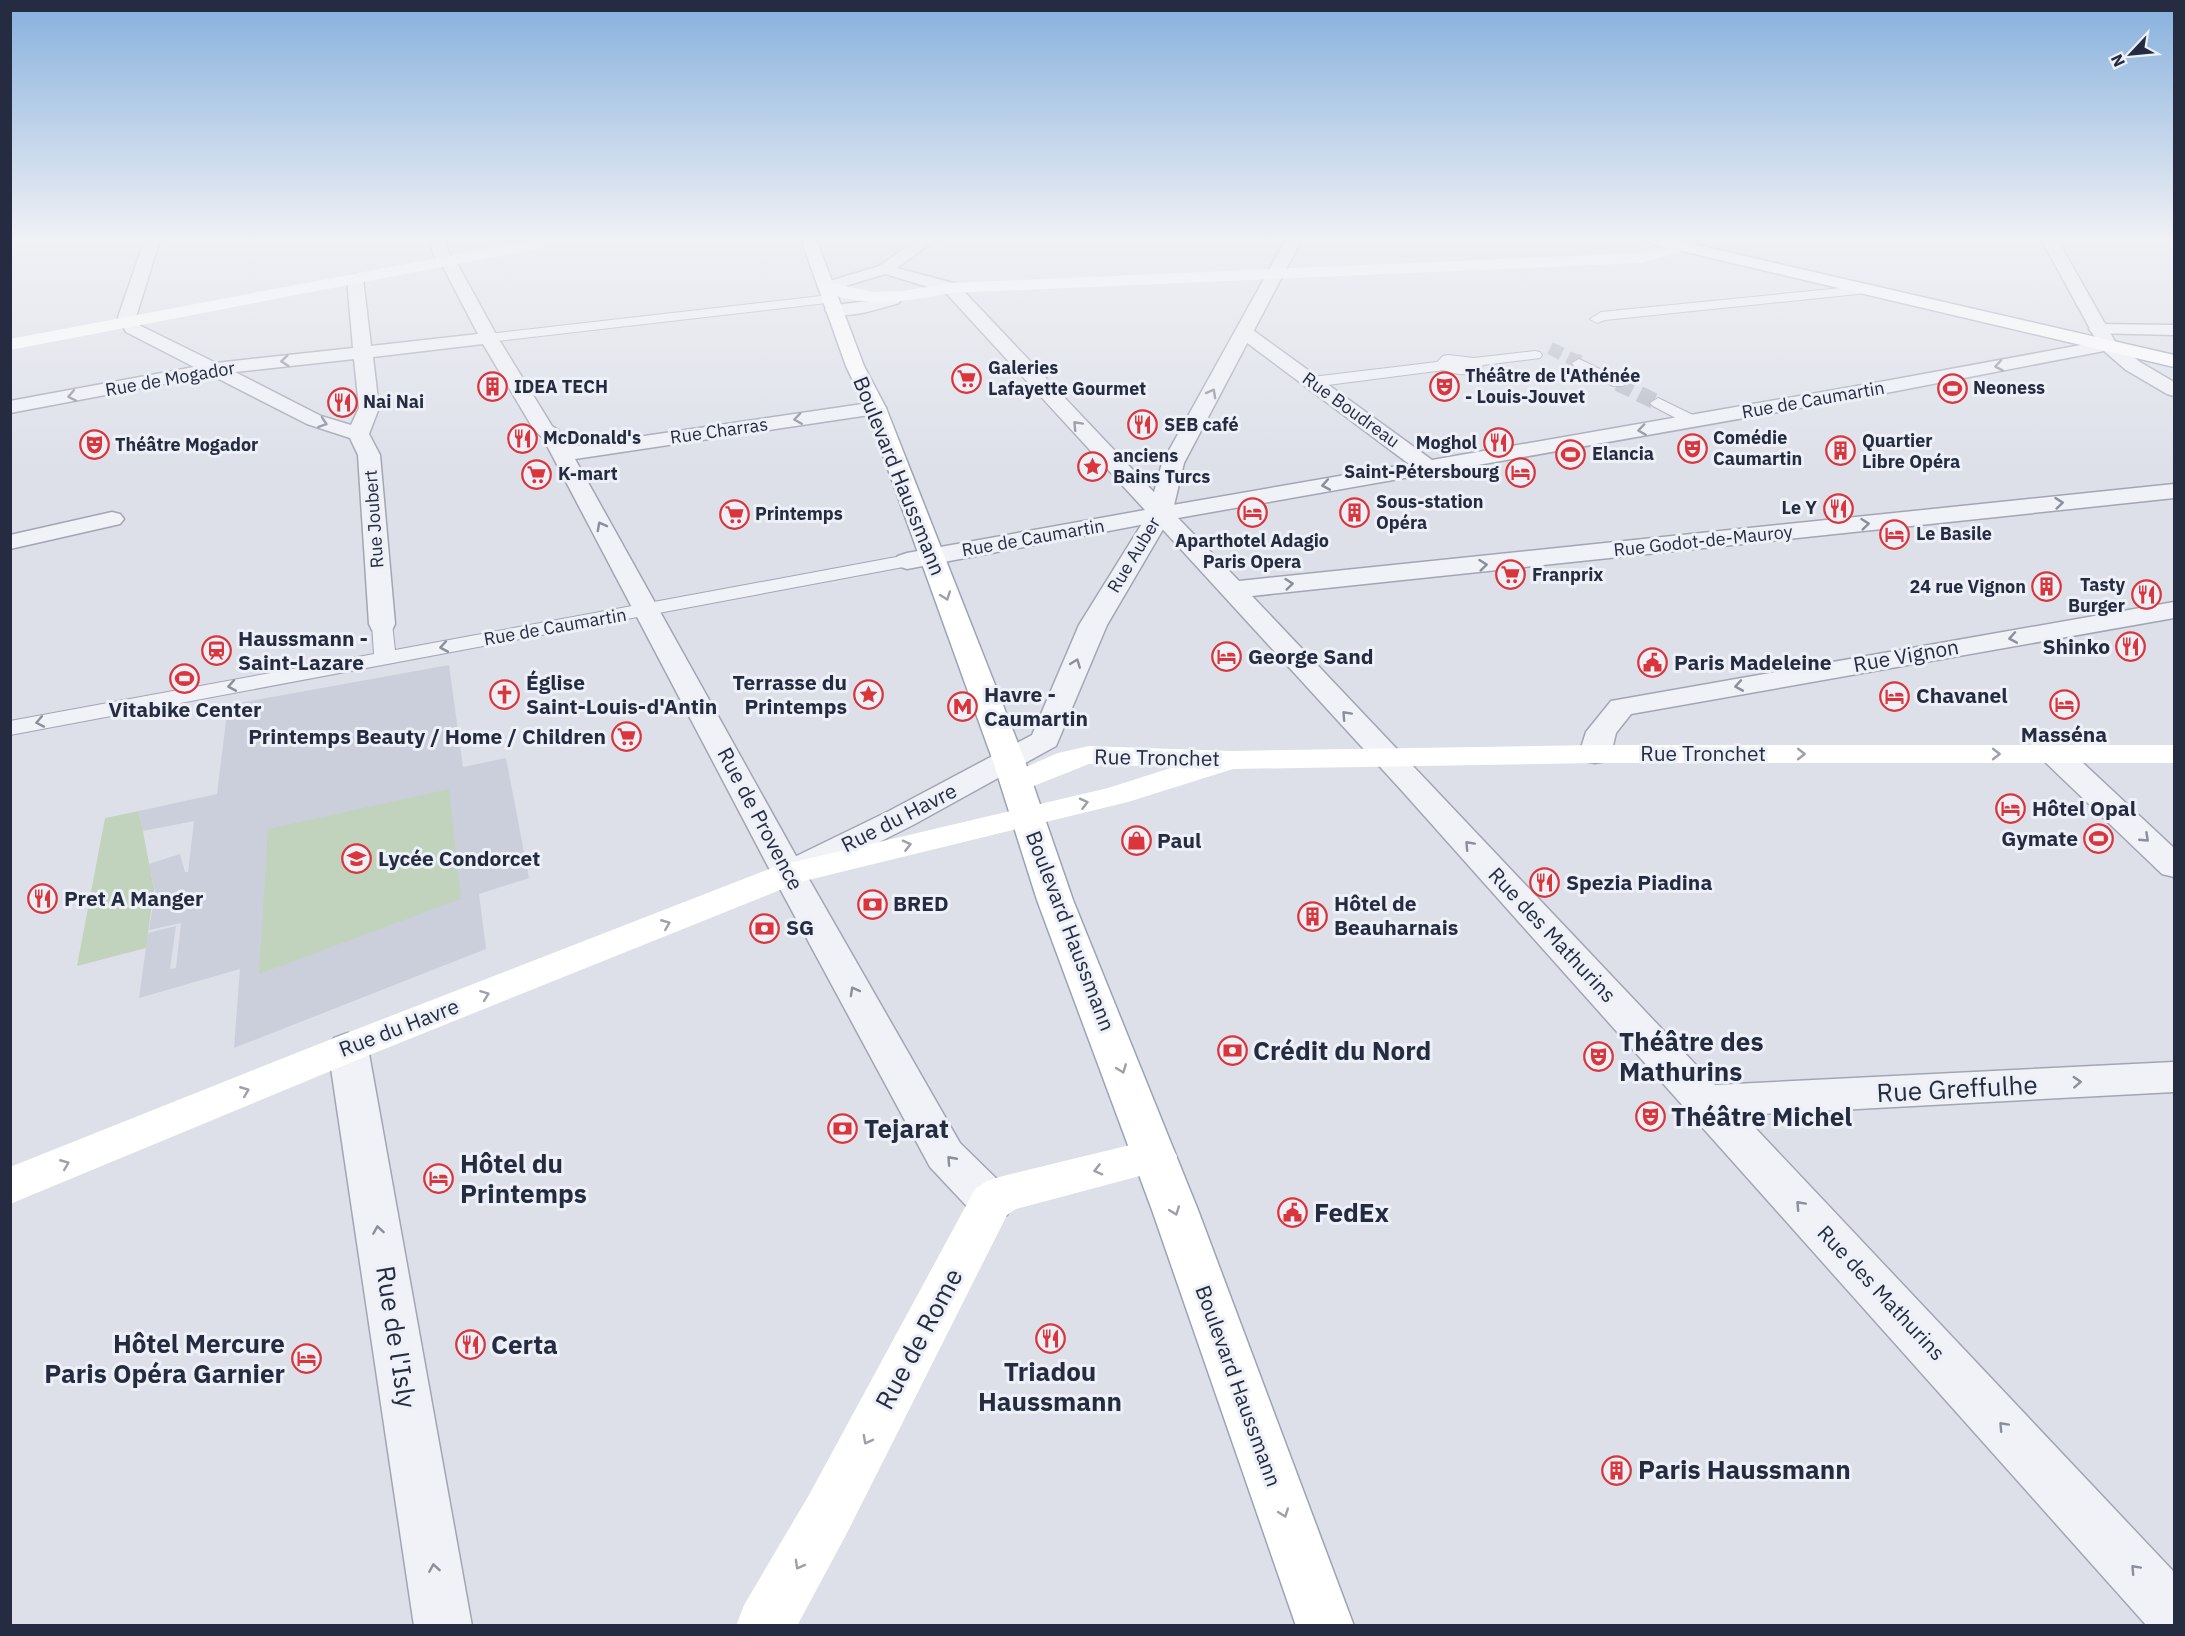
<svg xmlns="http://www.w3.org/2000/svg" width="2185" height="1636" font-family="'IBM Plex Sans',sans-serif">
	<rect width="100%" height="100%" fill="#dde0e9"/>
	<polygon fill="#cbcfdb" points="449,665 463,767 506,758 529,878 479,894 486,949 234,1048 240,969 139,998 148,933 176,926 170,969 176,968 181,923 149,930 155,892 149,864 180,854 185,872 188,872 194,821 143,831 139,811 217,794 228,705"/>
	<g fill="#c1d3bd">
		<polygon points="449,789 461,899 259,974 268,829"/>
		<polygon points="139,811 154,889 146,948 77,966 105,818"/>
	</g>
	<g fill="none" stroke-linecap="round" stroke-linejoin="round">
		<polyline stroke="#b8bcc7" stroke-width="13" stroke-dasharray="13 7" stroke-linecap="butt" points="1550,348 1578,362"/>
		<g stroke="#b8bcc7" stroke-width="16" stroke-dasharray="16 8" stroke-linecap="butt">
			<polyline points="1575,361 1579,363"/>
			<polyline points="1618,383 1658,403"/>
		</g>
		<defs>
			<g id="pedestrian">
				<polygon points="1872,285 1878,289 1877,292 1605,320 1597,323 1590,319 1601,312"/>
				<polygon points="830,295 837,299 835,302 489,342 482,338 489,334"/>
				<path d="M1535,351L1540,352L1542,355L1540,358L1483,365C1476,378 1456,375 1444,370L1312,387L1304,382L1312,377L1437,362L1443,356L1448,355L1474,358Z"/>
				<polygon points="1579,359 1623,380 1626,383 1623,386 1613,386 1574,366 1572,363"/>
				<polygon points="1658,398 1699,418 1701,421 1699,424 1687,424 1653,406 1650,403"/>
				<polygon points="907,555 914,557 917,561 914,565 10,735 10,721 374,654 372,624 375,620 382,618 389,620 392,624 395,650"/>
			</g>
			<g id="minor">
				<path d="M145,239H160L136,317L139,325L216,363L353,348L347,279L355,274L363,279L371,346L478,334L443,267L435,258L429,239H444L450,256L458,265L498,338L552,426L558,430L569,447L876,402L883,404L886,408L883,412L876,414L575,459L806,874L960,1143L1007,1189L1013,1202L1007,1215L991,1220L975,1215L930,1167L772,874L543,438L534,430L483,344L373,357L379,408L369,434L380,455L395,624L392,630L382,632L372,630L369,624L358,455L350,438L307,424L211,375L10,413V401L194,367L126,332L118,317ZM354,359L359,408L351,425L321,416L235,372Z"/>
				<polygon points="918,239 936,239 897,268 957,284 1167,506 1409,464 1238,336 1235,332 1238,328 1250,328 1432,460 1891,380 2108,340 2114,341 2140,362 2174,382 2174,396 2167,394 2126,370 2104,351 1891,392 1178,518 1239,581 2174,484 2174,498 1252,596 1715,1085 2174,1062 2174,1092 1743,1115 2174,1572 2174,1626 2147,1626 1403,792 1156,522 907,569 898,566 894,561 898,556 907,553 1145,510 945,292 885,274 826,292 818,287 820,284 879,266"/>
				<polygon points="1684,239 1700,239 1690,249 1685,251 1677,246"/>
				<path d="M893,294L899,295L901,299L899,303C878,309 850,319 828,314L825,310L828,306L868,301Z"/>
				<polygon points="2098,324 2174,325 2174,335 2092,333 2089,329 2092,325"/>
				<polygon points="112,512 120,514 124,519 120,524 10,549 10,535"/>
				<polygon points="2174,602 2174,618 1631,714 1616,733 1611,754 1606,761 1595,763 1584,761 1579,754 1586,732 1611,701"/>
				<polygon points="2056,746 2067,748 2174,848 2174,877 2162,874 2045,762 2040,755 2045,748"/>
				<polygon points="348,1033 362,1038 368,1048 472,1626 414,1626 328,1048 334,1038"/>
			</g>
			<g id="tertiary">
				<polygon points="1286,239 1302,239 1184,463 1172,514 1107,625 1056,746 913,825 802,881 790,884 778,881 773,873 778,865 889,811 1032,735 1079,625 1148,514 1162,463"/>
				<polygon points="2041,239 2057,239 2117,345 2114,349 2102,349 2099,345"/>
			</g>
			<g id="primary">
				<polygon points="801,239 816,239 864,366 886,408 1025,761 1073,900 1198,1210 1354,1626 1296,1626 1152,1210 1037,900 993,761 866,408 846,366"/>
				<polygon points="1644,239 1671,239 2174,355 2174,367 1652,244"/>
			</g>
		</defs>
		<use href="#pedestrian" stroke="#a2a6b3" stroke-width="2"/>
		<use href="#minor" stroke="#a2a6b3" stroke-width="3"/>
		<use href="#tertiary" stroke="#a2a6b3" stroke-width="3"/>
		<use href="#primary" stroke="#9ba3b6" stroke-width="3"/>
		<use href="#pedestrian" fill="#f0f2f7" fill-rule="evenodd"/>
		<use href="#minor" fill="#f0f2f7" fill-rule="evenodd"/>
		<use href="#tertiary" fill="#f0f2f7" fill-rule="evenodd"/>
		<g fill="#fff" fill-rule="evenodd">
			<polygon points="538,239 569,239 561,244 10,350 10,339"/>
			<path d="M1685,241L1693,246L1690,249L1640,263L951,293C912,300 873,308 834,295C828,293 822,292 818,287L826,282L874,292L903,291L951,283L1640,253Z"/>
			<polygon points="1595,745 2174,745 2174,763 1595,763 1233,769 1128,802 800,882 362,1058 10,1204 10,1167 334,1038 777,866 1108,788 1174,767 1089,764 1016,793 1005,790 1000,783 1005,776 1058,753 1089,746 1231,751"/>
			<polygon points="1155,1139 1170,1144 1177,1156 1170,1168 1016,1209 1007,1215 847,1533 797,1626 736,1626 744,1605 809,1495 975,1189 987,1181 1003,1176"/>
		</g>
		<use href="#primary" fill="#fff" fill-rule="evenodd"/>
	</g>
	<defs><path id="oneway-chevron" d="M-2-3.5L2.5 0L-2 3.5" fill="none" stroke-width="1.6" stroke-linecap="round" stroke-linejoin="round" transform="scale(1.5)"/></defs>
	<g stroke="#8a8f9c">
		<use href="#oneway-chevron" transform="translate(285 361) rotate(174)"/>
		<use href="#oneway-chevron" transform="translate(1999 366) rotate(170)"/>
		<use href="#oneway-chevron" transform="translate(1212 393) rotate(-61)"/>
		<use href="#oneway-chevron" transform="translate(72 396) rotate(169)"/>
		<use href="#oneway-chevron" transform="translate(798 419) rotate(172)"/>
		<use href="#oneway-chevron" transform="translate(323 423) rotate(19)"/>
		<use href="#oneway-chevron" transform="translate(1077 425) rotate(-133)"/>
		<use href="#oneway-chevron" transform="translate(1642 430) rotate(172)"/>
		<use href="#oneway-chevron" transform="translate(1326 485) rotate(170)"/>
		<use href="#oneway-chevron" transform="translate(2059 503) rotate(-6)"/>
		<use href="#oneway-chevron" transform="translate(1865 524) rotate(-6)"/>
		<use href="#oneway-chevron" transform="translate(601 526) rotate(-118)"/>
		<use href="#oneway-chevron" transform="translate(1483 565) rotate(-6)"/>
		<use href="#oneway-chevron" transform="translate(1289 584) rotate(-6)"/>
		<use href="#oneway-chevron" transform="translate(2013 638) rotate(170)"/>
		<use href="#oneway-chevron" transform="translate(444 647) rotate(170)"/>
		<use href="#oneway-chevron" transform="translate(1076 663) rotate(-69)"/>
		<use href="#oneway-chevron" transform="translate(232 686) rotate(170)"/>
		<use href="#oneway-chevron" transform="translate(1739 686) rotate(170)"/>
		<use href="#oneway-chevron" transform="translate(1346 715) rotate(-133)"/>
		<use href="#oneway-chevron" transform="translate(40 722) rotate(169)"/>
		<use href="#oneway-chevron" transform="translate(2145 838) rotate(43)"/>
		<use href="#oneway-chevron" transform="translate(1469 845) rotate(-133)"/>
		<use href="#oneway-chevron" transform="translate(854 991) rotate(-119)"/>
		<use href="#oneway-chevron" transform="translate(2077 1082) rotate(-3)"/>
		<use href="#oneway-chevron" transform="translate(951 1160) rotate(-132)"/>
		<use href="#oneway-chevron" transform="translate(1800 1205) rotate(-133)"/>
		<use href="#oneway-chevron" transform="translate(378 1230) rotate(-99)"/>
		<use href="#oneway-chevron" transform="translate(2003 1426) rotate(-133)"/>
		<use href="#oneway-chevron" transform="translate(434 1568) rotate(-99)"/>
		<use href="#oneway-chevron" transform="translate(2135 1569) rotate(-133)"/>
	</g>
	<g stroke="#9da0aa">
		<use href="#oneway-chevron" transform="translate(946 596) rotate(70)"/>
		<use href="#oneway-chevron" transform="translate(1801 754)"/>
		<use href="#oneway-chevron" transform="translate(1996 754)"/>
		<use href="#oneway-chevron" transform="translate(1084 803) rotate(-14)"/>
		<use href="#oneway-chevron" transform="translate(907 845) rotate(-14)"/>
		<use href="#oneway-chevron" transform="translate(666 924) rotate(-22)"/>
		<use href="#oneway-chevron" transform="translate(485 995) rotate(-21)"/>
		<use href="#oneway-chevron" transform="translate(1122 1069) rotate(69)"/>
		<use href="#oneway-chevron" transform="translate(245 1091) rotate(-22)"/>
		<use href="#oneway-chevron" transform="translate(65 1164) rotate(-22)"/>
		<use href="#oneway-chevron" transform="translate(1098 1170) rotate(166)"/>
		<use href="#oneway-chevron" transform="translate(1175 1211) rotate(70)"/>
		<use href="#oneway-chevron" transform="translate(867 1440) rotate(118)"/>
		<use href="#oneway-chevron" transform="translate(1284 1513) rotate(70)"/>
		<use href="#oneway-chevron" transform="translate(799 1565) rotate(119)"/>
	</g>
	<linearGradient id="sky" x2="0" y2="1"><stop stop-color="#86b0dd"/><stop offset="0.51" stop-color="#f0f1f5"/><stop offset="1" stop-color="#f0f1f5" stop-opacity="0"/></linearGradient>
	<rect width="2185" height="468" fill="url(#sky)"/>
	<defs>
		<symbol id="supermarket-ring" viewBox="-11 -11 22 22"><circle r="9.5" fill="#edf0f6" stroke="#db353c" stroke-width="1.5"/><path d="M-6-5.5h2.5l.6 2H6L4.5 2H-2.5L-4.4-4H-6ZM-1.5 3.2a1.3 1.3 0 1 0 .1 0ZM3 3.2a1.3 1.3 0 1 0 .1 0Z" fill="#db353c"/></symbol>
		<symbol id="theatre-ring" viewBox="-11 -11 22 22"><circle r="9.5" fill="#edf0f6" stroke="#db353c" stroke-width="1.5"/><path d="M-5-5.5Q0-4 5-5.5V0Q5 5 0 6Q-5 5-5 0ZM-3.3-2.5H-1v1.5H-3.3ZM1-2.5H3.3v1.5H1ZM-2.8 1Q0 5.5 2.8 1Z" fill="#db353c"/></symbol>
		<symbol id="building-ring" viewBox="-11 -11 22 22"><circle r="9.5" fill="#edf0f6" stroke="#db353c" stroke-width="1.5"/><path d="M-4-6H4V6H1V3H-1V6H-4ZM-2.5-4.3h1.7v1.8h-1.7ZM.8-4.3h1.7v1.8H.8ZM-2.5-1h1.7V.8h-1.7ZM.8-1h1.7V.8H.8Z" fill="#db353c"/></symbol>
		<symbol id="stadium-ring" viewBox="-11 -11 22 22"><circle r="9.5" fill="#edf0f6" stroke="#db353c" stroke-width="1.5"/><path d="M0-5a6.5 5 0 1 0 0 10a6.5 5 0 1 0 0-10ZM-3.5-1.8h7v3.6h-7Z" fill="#db353c"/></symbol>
		<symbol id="restaurant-ring" viewBox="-11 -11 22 22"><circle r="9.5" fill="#edf0f6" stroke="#db353c" stroke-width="1.5"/><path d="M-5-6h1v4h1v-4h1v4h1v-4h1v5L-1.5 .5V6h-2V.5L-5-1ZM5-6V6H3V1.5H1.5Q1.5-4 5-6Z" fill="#db353c"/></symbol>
		<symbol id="sight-ring" viewBox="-11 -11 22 22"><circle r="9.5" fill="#edf0f6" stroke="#db353c" stroke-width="1.5"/><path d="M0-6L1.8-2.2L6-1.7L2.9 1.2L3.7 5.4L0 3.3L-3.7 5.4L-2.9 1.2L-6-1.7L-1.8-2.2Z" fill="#db353c"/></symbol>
		<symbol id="hotel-ring" viewBox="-11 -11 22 22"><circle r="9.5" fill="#edf0f6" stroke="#db353c" stroke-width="1.5"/><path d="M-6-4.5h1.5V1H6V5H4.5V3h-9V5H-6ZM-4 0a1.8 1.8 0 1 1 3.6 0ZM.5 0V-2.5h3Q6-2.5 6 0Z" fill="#db353c"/></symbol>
		<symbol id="station-ring" viewBox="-11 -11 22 22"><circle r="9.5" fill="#edf0f6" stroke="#db353c" stroke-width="1.5"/><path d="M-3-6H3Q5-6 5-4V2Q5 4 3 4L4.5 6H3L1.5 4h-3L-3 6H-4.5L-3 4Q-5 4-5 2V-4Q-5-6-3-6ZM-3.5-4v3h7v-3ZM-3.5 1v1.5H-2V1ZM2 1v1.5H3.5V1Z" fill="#db353c"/></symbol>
		<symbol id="civic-ring" viewBox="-11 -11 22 22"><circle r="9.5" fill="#edf0f6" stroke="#db353c" stroke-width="1.5"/><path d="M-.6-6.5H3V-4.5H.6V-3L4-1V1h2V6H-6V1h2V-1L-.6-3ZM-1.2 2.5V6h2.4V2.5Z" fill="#db353c"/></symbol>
		<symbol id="church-ring" viewBox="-11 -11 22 22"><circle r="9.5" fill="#edf0f6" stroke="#db353c" stroke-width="1.5"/><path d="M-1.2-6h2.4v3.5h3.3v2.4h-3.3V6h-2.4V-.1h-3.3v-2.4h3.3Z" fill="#db353c"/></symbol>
		<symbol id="metro-ring" viewBox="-11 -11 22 22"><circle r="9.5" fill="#edf0f6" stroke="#db353c" stroke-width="1.5"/><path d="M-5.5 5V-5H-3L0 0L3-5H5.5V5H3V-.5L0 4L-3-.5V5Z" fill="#db353c"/></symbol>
		<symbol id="shop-ring" viewBox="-11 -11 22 22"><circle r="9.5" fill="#edf0f6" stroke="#db353c" stroke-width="1.5"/><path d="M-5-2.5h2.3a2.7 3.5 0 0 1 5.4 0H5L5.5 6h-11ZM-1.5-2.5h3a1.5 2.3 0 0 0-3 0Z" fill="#db353c"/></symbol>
		<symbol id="school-ring" viewBox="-11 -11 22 22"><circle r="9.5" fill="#edf0f6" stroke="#db353c" stroke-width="1.5"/><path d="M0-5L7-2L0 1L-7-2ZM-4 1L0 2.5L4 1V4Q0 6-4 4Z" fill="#db353c"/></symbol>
		<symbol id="bank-ring" viewBox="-11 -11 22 22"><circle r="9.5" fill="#edf0f6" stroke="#db353c" stroke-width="1.5"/><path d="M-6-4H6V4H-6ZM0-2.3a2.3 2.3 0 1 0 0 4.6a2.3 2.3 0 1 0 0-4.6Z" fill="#db353c"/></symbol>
	</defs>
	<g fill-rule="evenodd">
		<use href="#supermarket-ring" x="950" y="362" width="33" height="33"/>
		<use href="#theatre-ring" x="1428" y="370" width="33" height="33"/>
		<use href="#building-ring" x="476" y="370" width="33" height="33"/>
		<use href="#stadium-ring" x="1936" y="372" width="33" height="33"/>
		<use href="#restaurant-ring" x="326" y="386" width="33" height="33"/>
		<use href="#restaurant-ring" x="1126" y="408" width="33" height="33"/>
		<use href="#restaurant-ring" x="506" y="422" width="33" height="33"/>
		<use href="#restaurant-ring" x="1482" y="426" width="33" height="33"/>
		<use href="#theatre-ring" x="78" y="428" width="33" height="33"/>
		<use href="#theatre-ring" x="1676" y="432" width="33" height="33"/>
		<use href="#building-ring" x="1824" y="434" width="33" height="33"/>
		<use href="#stadium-ring" x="1554" y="438" width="33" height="33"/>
		<use href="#sight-ring" x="1076" y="450" width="33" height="33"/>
		<use href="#hotel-ring" x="1504" y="456" width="33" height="33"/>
		<use href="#supermarket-ring" x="520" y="458" width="33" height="33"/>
		<use href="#restaurant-ring" x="1822" y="492" width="33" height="33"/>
		<use href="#hotel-ring" x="1236" y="496" width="33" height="33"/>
		<use href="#building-ring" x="1338" y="496" width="33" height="33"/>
		<use href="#supermarket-ring" x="718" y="498" width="33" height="33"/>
		<use href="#hotel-ring" x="1878" y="518" width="33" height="33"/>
		<use href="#supermarket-ring" x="1494" y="558" width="33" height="33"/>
		<use href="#building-ring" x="2030" y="570" width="33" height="33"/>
		<use href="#restaurant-ring" x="2130" y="578" width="33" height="33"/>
		<use href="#restaurant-ring" x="2114" y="630" width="33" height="33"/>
		<use href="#station-ring" x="200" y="634" width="33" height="33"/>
		<use href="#hotel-ring" x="1210" y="640" width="33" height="33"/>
		<use href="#civic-ring" x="1636" y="646" width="33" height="33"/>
		<use href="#stadium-ring" x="168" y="662" width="33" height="33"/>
		<use href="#church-ring" x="488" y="678" width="33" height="33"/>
		<use href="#sight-ring" x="852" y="678" width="33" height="33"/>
		<use href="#hotel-ring" x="1878" y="680" width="33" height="33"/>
		<use href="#hotel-ring" x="2048" y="688" width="33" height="33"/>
		<use href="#metro-ring" x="946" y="690" width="33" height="33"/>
		<use href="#supermarket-ring" x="610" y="720" width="33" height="33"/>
		<use href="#hotel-ring" x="1994" y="792" width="33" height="33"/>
		<use href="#stadium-ring" x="2082" y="822" width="33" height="33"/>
		<use href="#shop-ring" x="1120" y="824" width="33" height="33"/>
		<use href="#school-ring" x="340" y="842" width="33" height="33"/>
		<use href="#restaurant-ring" x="1528" y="866" width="33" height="33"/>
		<use href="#restaurant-ring" x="26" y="882" width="33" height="33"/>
		<use href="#bank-ring" x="856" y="888" width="33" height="33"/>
		<use href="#building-ring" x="1296" y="900" width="33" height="33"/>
		<use href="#bank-ring" x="748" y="912" width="33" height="33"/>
		<use href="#bank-ring" x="1216" y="1034" width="33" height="33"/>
		<use href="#theatre-ring" x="1582" y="1040" width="33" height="33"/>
		<use href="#theatre-ring" x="1634" y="1100" width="33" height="33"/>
		<use href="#bank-ring" x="826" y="1112" width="33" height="33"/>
		<use href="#hotel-ring" x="422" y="1162" width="33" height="33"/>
		<use href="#civic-ring" x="1276" y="1196" width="33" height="33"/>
		<use href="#restaurant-ring" x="1034" y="1322" width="33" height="33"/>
		<use href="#restaurant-ring" x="454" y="1328" width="33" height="33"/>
		<use href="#hotel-ring" x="290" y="1342" width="33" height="33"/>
		<use href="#building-ring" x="1600" y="1454" width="33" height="33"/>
	</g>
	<g text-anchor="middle" stroke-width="6" stroke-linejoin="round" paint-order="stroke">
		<g font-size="18" font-weight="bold" fill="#252c41" stroke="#edf0f6" text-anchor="start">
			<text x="988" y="374">Galeries<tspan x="988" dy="21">Lafayette Gourmet</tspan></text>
			<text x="1465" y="382">Théâtre de l'Athénée<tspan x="1465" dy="21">- Louis-Jouvet</tspan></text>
			<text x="514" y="393">IDEA TECH</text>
			<text x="1973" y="394">Neoness</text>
			<text x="363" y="408">Nai Nai</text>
			<text x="1164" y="431">SEB café</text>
			<text x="543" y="444">McDonald's</text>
			<text x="1713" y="444">Comédie<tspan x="1713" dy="21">Caumartin</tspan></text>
			<text x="1862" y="447">Quartier<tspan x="1862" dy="21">Libre Opéra</tspan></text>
			<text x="1477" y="449" text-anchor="end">Moghol</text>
			<text x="115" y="451">Théâtre Mogador</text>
			<text x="1592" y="460">Elancia</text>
			<text x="1113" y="462">anciens<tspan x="1113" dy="21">Bains Turcs</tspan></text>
			<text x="1499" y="478" text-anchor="end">Saint-Pétersbourg</text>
			<text x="558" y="480">K-mart</text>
			<text x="1376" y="508">Sous-station<tspan x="1376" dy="21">Opéra</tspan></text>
			<text x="1817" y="514" text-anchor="end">Le Y</text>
			<text x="755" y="520">Printemps</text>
			<text x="1916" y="540">Le Basile</text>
			<text x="1252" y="547" text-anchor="middle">Aparthotel Adagio<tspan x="1252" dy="21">Paris Opera</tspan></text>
			<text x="1532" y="581">Franprix</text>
			<text x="2125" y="591" text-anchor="end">Tasty<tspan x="2125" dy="21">Burger</tspan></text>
			<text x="2026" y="593" text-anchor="end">24 rue Vignon</text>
		</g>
		<g font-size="18" fill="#252c41" stroke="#edf0f6">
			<text transform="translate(170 379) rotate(-10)" y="6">Rue de Mogador</text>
			<text transform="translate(1813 400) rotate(-10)" y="6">Rue de Caumartin</text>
			<text transform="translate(1351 410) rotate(36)" y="6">Rue Boudreau</text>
			<text transform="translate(719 431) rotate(-8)" y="6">Rue Charras</text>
			<text transform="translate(374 519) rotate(-94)" y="6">Rue Joubert</text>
			<text transform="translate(1033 538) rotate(-10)" y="6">Rue de Caumartin</text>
			<text transform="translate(1703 541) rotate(-6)" y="6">Rue Godot-de-Mauroy</text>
			<text transform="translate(1134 555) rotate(-59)" y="6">Rue Auber</text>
			<text transform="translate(555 627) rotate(-10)" y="6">Rue de Caumartin</text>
		</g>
		<g font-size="21" fill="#252c41" stroke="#edf0f6">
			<text transform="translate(899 476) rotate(68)" y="7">Boulevard Haussmann</text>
			<text transform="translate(1906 656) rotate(-10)" y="7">Rue Vignon</text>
			<text x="1703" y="761">Rue Tronchet</text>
			<text transform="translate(1157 758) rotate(1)" y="7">Rue Tronchet</text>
			<text transform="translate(899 818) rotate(-27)" y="7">Rue du Havre</text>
			<text transform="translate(760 819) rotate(62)" y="7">Rue de Provence</text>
			<text transform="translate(1070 931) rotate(69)" y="7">Boulevard Haussmann</text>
			<text transform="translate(1552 935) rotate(47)" y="7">Rue des Mathurins</text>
			<text transform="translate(399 1028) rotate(-21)" y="7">Rue du Havre</text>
			<text transform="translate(1881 1293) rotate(47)" y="7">Rue des Mathurins</text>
			<text transform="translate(1238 1386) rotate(70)" y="7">Boulevard Haussmann</text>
		</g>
		<g font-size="21" font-weight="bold" fill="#252c41" stroke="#edf0f6" text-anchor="start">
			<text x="238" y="646">Haussmann -<tspan x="238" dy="24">Saint-Lazare</tspan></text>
			<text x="2110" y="654" text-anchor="end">Shinko</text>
			<text x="1248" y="664">George Sand</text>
			<text x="1674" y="670">Paris Madeleine</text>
			<text x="526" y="690">Église<tspan x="526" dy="24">Saint-Louis-d'Antin</tspan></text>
			<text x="847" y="690" text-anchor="end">Terrasse du<tspan x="847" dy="24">Printemps</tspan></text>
			<text x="984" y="702">Havre -<tspan x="984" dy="24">Caumartin</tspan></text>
			<text x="1916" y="703">Chavanel</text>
			<text x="185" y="717" text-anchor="middle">Vitabike Center</text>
			<text x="2064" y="742" text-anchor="middle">Masséna</text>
			<text x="606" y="744" text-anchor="end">Printemps Beauty / Home / Children</text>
			<text x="2032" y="816">Hôtel Opal</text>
			<text x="2078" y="846" text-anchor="end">Gymate</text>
			<text x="1157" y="848">Paul</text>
			<text x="378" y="866">Lycée Condorcet</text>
			<text x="1566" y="890">Spezia Piadina</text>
			<text x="64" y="906">Pret A Manger</text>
			<text x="893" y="911">BRED</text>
			<text x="1334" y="911">Hôtel de<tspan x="1334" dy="24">Beauharnais</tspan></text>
			<text x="786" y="935">SG</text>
		</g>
		<g font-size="26" font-weight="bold" fill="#252c41" stroke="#edf0f6" text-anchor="start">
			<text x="1619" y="1051">Théâtre des<tspan x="1619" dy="30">Mathurins</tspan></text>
			<text x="1253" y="1060">Crédit du Nord</text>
			<text x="1671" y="1126">Théâtre Michel</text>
			<text x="864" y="1138">Tejarat</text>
			<text x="460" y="1173">Hôtel du<tspan x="460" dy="30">Printemps</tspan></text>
			<text x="1314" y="1222">FedEx</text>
			<text x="285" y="1353" text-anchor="end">Hôtel Mercure<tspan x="285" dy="30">Paris Opéra Garnier</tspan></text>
			<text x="491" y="1354">Certa</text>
			<text x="1050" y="1381" text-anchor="middle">Triadou<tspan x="1050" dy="30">Haussmann</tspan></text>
			<text x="1638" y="1479">Paris Haussmann</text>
		</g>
		<g font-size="26" fill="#252c41" stroke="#edf0f6">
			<text transform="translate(1957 1089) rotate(-3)" y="9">Rue Greffulhe</text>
			<text transform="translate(396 1337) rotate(81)" y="9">Rue de l'Isly</text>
			<text transform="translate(919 1339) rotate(-62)" y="9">Rue de Rome</text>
		</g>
	</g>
	<rect width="2185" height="1636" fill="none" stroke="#252c41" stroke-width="24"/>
	<g transform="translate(2131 54) rotate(244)" stroke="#edf0f6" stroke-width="4.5" paint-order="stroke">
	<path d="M0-4.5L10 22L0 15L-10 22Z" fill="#252c41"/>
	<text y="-9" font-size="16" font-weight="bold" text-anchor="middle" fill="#252c41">N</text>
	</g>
</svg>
